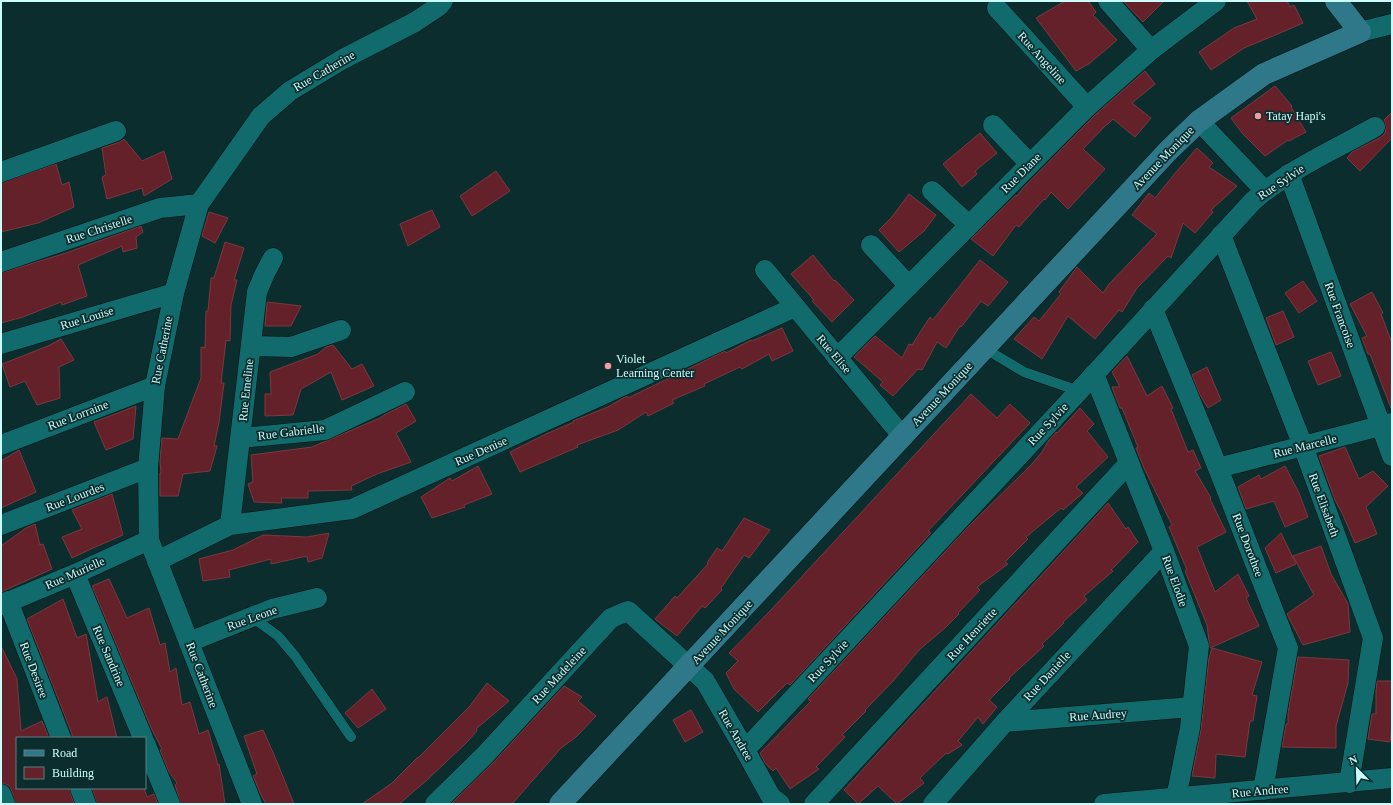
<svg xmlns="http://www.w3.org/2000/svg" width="1393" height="805" font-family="Georgia,serif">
	<rect width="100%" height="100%" fill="#0c2d2e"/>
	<g fill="#642129" stroke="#7d383e">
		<polygon points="1065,1 1088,1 1096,12 1093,15 1117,40 1090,63 1076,71 1036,18"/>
		<polygon points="1123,1 1164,1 1143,22"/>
		<polygon points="1247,1 1287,1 1290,7 1294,5 1303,23 1273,36 1244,48 1211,70 1199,52 1234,28 1257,19"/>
		<polygon points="1145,71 1155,84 1132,103 1151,118 1135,137 1113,119 1107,125 1106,125 1083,149 1105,169 1068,209 1051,192 1045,200 1044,199 1019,227 1016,225 993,256 971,239 1016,195 1017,196 1024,187 1095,115"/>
		<polygon points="1275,86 1292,106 1291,107 1306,132 1289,141 1288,140 1265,156 1242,133 1231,118"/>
		<polygon points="1392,112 1392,138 1360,171 1347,158 1352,152 1381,137 1385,133 1386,127 1384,120"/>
		<polygon points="980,133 997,153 975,171 977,174 962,187 943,164"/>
		<polygon points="124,139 142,161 164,151 172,179 144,196 142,188 107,199 102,177 106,175 102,148 120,142"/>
		<polygon points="1197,148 1213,163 1209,167 1237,186 1211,210 1213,212 1195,233 1183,223 1171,258 1168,256 1137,288 1122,312 1119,310 1095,339 1068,316 1042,359 1014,339 1034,317 1039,321 1061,294 1059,292 1077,267 1103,293 1109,284 1157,234 1132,215 1149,193 1155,198 1177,171"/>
		<polygon points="56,164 62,185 69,182 74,207 38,223 1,232 1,183"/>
		<polygon points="496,171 510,191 472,216 460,196"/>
		<polygon points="909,194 936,215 924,231 899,252 879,230 891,218"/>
		<polygon points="432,210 440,227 408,246 400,224"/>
		<polygon points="209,212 228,218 215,243 202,236"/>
		<polygon points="141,226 143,232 136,237 137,248 123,252 122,246 78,265 87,296 62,305 61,302 23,317 1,323 1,273 66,253"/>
		<polygon points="225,242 244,248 234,280 237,280 231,305 230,341 226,340 221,383 224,383 219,422 214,446 217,446 210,471 183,474 178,496 160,496 160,473 161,473 160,461 162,438 178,439 201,378 201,347 205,348 206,311 208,311 211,278 214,278"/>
		<polygon points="813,255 834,281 835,280 854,300 832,322 812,301 814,300 791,274"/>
		<polygon points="980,260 1008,282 988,306 981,301 961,327 960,326 946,348 937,342 922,370 918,369 893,396 880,385 883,382 854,357 875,336 902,358 909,344 912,345 930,317 933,320"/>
		<polygon points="1303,281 1317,301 1299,313 1285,293"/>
		<polygon points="1372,292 1383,313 1381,314 1392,343 1391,408 1370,354 1368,354 1362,338 1367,336 1350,304"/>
		<polygon points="267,302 301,306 291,326 265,326"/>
		<polygon points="1283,311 1294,337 1276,345 1266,318"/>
		<polygon points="782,328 793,351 772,361 769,354 742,369 740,367 704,384 705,386 672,400 674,403 648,416 646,412 618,430 577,445 578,447 520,472 510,452 546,434 574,422 573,421 608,407 623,398 627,396 628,398 725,351 726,353 751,340 752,341"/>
		<polygon points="61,339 74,360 59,367 60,398 37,405 25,381 10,387 2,364 48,346"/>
		<polygon points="333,345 352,369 362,364 374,386 342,400 331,372 301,389 293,415 265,416 265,394 271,394 270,372 318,354 326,347"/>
		<polygon points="1331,352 1341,376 1318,385 1308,361"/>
		<polygon points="1127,356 1147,396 1162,386 1173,408 1171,409 1188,452 1193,450 1201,468 1195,471 1211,498 1210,499 1226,532 1197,547 1215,592 1238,574 1249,596 1246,598 1259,626 1210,648 1207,625 1185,571 1187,570 1169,527 1172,525 1144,468 1136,448 1138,447 1122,408 1120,408 1112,387 1120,387 1112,372"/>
		<polygon points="1207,367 1221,400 1208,408 1200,395 1192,375"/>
		<polygon points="971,394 997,418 1010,404 1030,423 928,531 931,533 790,685 787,683 758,712 734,689 726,673 738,661 729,653 770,611"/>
		<polygon points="406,404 416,421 396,433 411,462 377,474 351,486 352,490 308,491 308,498 281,498 282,503 254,502 248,484 253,482 251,455 312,447 380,418 386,414"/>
		<polygon points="136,406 133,439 106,450 94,422"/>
		<polygon points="1080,408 1094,424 1087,431 1108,457 1076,487 1083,493 1063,510 1061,508 1026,537 1028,539 1005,562 1008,564 977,587 980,590 958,613 959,614 946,627 919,650 894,680 865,710 866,711 842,735 845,737 816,767 819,769 790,789 776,768 773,771 765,763 760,753 811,701 808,699 970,525 1031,465 1042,452 1049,440 1056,432 1057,433"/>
		<polygon points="1345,447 1359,479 1373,471 1388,486 1366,507 1377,534 1355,543 1343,515 1335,500 1319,456"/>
		<polygon points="19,450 36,492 1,508 1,461"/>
		<polygon points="478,466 492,494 464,505 465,507 432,518 421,497 450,478 452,481"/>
		<polygon points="1285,466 1299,493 1308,517 1285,527 1274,501 1246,509 1238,487 1259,475 1261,479"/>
		<polygon points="112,494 123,535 93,548 72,558 62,537 82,529 72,510"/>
		<polygon points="1108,503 1126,529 1128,527 1138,542 1111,570 1113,571 1084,596 1087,600 1063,622 1064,623 1042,644 1044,646 1009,678 1010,679 989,700 997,707 983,724 978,717 958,741 962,745 948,754 946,753 920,778 924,783 897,804 878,786 858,804 844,790"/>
		<polygon points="744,518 770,530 749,558 744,555 721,588 722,590 705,608 702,606 677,636 655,619 675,596 677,598 708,564 707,563 717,548 722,551"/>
		<polygon points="35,524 40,545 43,544 52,569 1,592 1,546 26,528"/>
		<polygon points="329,533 322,558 308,562 307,556 271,564 271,559 229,570 230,577 203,581 199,559 233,550 263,535 307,537"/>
		<polygon points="1281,533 1296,564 1276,573 1265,548"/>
		<polygon points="1321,546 1331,574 1348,604 1350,632 1303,645 1287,614 1314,595 1293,556"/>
		<polygon points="109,579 127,618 149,608 160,645 165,643 170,672 176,668 182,705 190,702 199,734 208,730 218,765 219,764 225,804 181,804 175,785 177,783 169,772 160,750 162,749 152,730 92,586"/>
		<polygon points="63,599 77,638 86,634 98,702 107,697 117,738 72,738 72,734 27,619"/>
		<polygon points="1,646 17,679 21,731 42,721 49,738 17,738 17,788 69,788 74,804 16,804 11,789 8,785 1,783"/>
		<polygon points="1212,648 1262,662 1252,695 1257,696 1253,721 1250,721 1245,757 1216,754 1215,778 1192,776 1201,730 1209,658"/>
		<polygon points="1298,657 1349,660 1348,683 1336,726 1336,748 1282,747 1286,724 1288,724 1288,713"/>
		<polygon points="1377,681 1392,681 1392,726 1390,742 1368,739 1372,714 1376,714 1376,691"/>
		<polygon points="487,683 509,701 476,729 477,731 466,743 427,780 399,804 362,804 392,783 418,757 418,758 470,706"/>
		<polygon points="564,686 582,697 578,701 596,716 576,737 561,748 512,804 451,804 493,763"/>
		<polygon points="372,689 386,709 358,728 345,713"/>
		<polygon points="691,710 703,732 685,742 673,720"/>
		<polygon points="263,730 275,757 294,804 266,804 261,795 253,776 257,774 244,736"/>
		<polygon points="92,788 144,788 147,797 154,794 158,804 97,804"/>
	</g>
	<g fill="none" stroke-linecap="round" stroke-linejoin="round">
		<defs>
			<g id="lane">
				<polyline points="984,348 1024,372 1079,391"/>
				<polyline points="252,617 278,636 295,656 351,737"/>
			</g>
			<g id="street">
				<polyline points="1108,1 1151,50"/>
				<polyline points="997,8 1087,107"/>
				<polyline points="1360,32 1392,24"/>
				<polyline points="1199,121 1265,191"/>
				<polyline points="993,125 1030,164"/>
				<polyline points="1,172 116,131"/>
				<polyline points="1289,174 1392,456"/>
				<polyline points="932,191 969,225"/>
				<polyline points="1221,235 1303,446 1373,638 1349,783"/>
				<polyline points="871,245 909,286"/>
				<polyline points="1,262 160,208 199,204"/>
				<polyline points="765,270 903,437"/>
				<polyline points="1153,309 1218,468 1288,648 1263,790"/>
				<polyline points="1,344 174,293"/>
				<polyline points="251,346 291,347 341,330"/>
				<polyline points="837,358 1087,107 1151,50 1216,1"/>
				<polyline points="1094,374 1164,551 1199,646 1190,728 1176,798"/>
				<polyline points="241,438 325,430 405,392"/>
				<polyline points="1,445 155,386"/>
				<polyline points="1218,468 1392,423"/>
				<polyline points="1,525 148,468"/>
				<polyline points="230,525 257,292 265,273 273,258"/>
				<polyline points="157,561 230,525 352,509 795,307"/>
				<polyline points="75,574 143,738"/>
				<polyline points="8,601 61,738"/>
				<polyline points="1,605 75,574 149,540"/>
				<polyline points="189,642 272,609 317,598"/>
				<polyline points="1005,722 1192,707"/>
				<polyline points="145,743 170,804"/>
				<path d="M745,750L1079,391L1253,201C1288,170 1334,150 1375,127"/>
				<polyline points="80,788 86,804"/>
				<polyline points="1,794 5,804"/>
				<polyline points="252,804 149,540 148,468 155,386 174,293 199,204 261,116 290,91 343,59 415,22 439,6 443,1"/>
				<polyline points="435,804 485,755 611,618 628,611 705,681 745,750 771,797 780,804"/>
				<polyline points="814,804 1129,463"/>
				<polyline points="933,804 1005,722 1164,551"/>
				<polyline points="1104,804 1392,778"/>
			</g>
			<polyline id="secondary" points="560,804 1168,151 1199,121 1264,74 1360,32 1336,1"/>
		</defs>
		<use href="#lane" stroke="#061313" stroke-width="11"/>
		<use href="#street" stroke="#061313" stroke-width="21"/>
		<use href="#secondary" stroke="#061313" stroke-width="23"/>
		<use href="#lane" stroke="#116a6b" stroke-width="10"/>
		<use href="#street" stroke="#116a6b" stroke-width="20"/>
		<use href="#secondary" stroke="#2e788a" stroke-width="22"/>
	</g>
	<g fill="#f59b9f" stroke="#0c2d2e" stroke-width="1.5">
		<circle cx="1258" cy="116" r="4"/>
		<circle cx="608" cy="366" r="4"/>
	</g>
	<g text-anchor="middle" stroke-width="3.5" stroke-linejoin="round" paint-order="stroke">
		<g font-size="12" fill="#cdfcfc" stroke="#0c2d2e">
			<text transform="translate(1042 58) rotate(48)" y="4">Rue Angeline</text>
			<text transform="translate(324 71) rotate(-30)" y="4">Rue Catherine</text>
			<text transform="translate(1163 158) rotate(-46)" y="4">Avenue Monique</text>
			<text transform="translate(1021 173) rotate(-45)" y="4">Rue Diane</text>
			<text transform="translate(1281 182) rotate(-34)" y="4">Rue Sylvie</text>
			<text transform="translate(99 229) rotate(-18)" y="4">Rue Christelle</text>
			<text transform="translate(1340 315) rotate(70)" y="4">Rue Francoise</text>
			<text transform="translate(87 318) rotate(-17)" y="4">Rue Louise</text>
			<text transform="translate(162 350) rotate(-79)" y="4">Rue Catherine</text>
			<text transform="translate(834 354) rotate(50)" y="4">Rue Elise</text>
			<text transform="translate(246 390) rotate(-84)" y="4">Rue Emeline</text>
			<text transform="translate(942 394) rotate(-47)" y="4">Avenue Monique</text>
			<text transform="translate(78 415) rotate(-21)" y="4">Rue Lorraine</text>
			<text transform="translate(1048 424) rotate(-47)" y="4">Rue Sylvie</text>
			<text transform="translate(291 432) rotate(-7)" y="4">Rue Gabrielle</text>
			<text transform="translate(1305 446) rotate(-14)" y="4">Rue Marcelle</text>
			<text transform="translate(481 451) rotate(-24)" y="4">Rue Denise</text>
			<text transform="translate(75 497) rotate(-21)" y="4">Rue Lourdes</text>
			<text transform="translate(1324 505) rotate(70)" y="4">Rue Elisabeth</text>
			<text transform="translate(1248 545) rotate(69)" y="4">Rue Dorothee</text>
			<text transform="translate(75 573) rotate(-24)" y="4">Rue Murielle</text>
			<text transform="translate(1175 581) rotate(70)" y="4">Rue Elodie</text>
			<text transform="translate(252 618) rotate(-20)" y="4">Rue Leone</text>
			<text transform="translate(722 632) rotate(-47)" y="4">Avenue Monique</text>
			<text transform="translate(972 634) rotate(-47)" y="4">Rue Henriette</text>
			<text transform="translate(109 656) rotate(67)" y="4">Rue Sandrine</text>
			<text transform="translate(828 661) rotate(-47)" y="4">Rue Sylvie</text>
			<text transform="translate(34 670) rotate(69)" y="4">Rue Desiree</text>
			<text transform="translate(202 675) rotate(69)" y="4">Rue Catherine</text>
			<text transform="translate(559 675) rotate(-47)" y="4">Rue Madeleine</text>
			<text transform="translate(1047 676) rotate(-47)" y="4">Rue Danielle</text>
			<text transform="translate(1098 715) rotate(-4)" y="4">Rue Audrey</text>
			<text transform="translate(736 735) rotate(60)" y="4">Rue Andree</text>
			<text transform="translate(1260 791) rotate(-5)" y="4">Rue Andree</text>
		</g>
		<g font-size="12" fill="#cdfcfc" stroke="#0c2d2e" text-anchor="start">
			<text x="1266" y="120">Tatay Hapi's</text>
			<text x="616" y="363">Violet<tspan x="616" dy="14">Learning Center</tspan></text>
		</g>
	</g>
	<rect width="1393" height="805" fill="none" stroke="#cdfcfc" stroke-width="4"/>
	<rect x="16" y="737" width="130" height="52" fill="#0c2d2e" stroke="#598080"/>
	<rect x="24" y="750" width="20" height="6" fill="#2e788a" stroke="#598080"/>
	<text x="52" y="757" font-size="12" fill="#cdfcfc">Road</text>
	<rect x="24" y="767" width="20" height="12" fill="#642129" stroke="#598080"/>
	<text x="52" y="777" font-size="12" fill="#cdfcfc">Building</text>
	<g transform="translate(1357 769) rotate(337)" stroke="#0c2d2e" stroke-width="3" paint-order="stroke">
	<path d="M0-3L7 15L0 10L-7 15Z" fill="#cdfcfc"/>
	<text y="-6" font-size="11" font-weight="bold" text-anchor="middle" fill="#cdfcfc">N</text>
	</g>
</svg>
